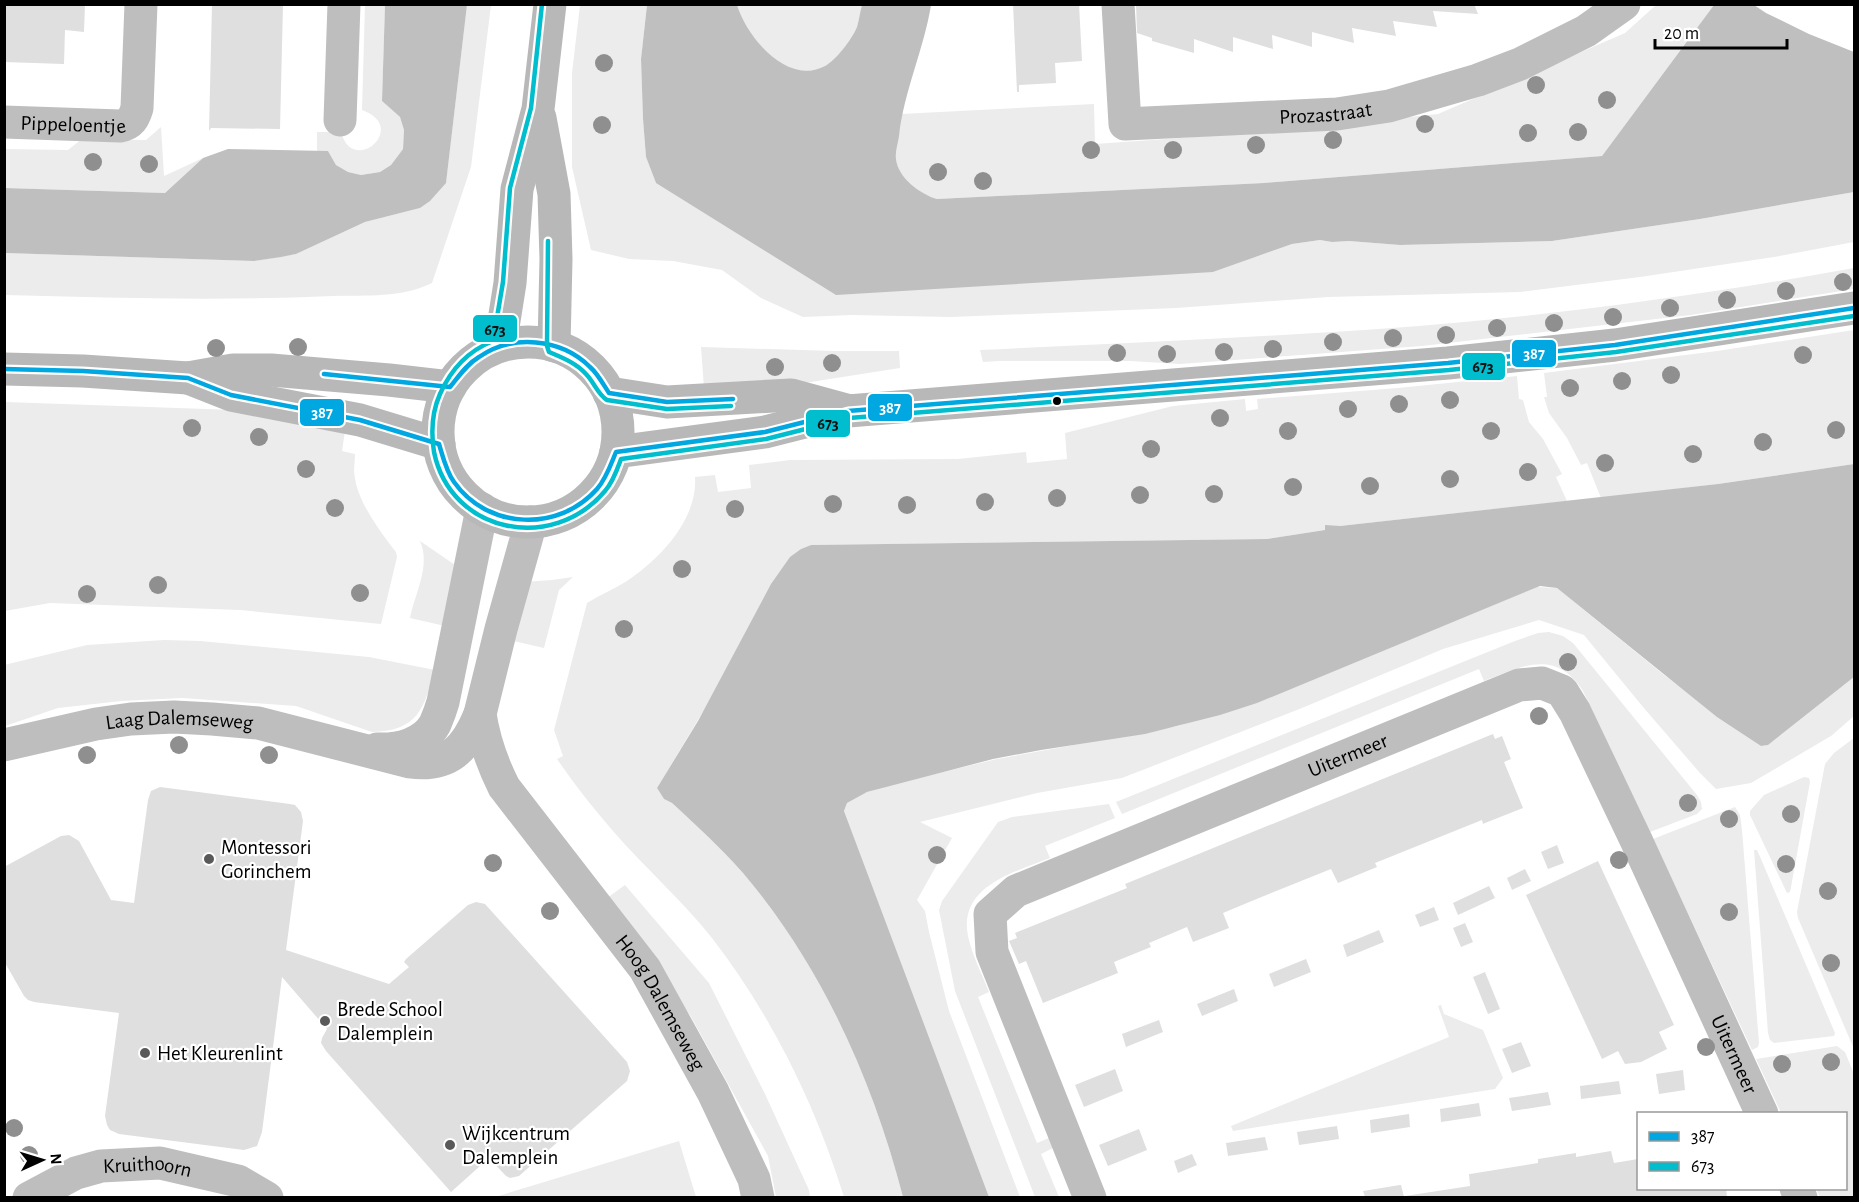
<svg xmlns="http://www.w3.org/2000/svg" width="1859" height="1202" font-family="'Alegreya Sans',sans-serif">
	<rect width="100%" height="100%" fill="#fff"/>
	<g fill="#ececec">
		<path d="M365,5H385L382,101L400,117L404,130L403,149L391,165L380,172L361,175L348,172L336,165L328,151H317V132H341C353,177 410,127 362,110Z"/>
		<path d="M467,5H491L471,167L432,283C402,298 366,295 333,296C224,301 114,298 5,295V253L254,261L296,254L365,222L420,208L446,182Z"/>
		<polygon points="580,5 647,5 641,59 643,119 646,157 656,183 1213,272 1292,244 1320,240 1332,242 1349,241 1400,245 1552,241 1700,219 1854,192 1854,242 1774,257 1640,277 1520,292 1328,297 1176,308 951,317 852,315 803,317 761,298 722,270 673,261 629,259 591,250 572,167 572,73"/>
		<path d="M737,5H862C860,12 859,20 857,27C852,39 836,60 825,66C787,86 747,37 737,5Z"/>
		<path d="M1656,5H1714L1602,156L1264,183L937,199C919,194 896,178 896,157C896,143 900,128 901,114L1094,104L1095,144L1265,132L1438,114L1625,33Z"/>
		<polygon points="161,127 164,176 203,158 165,193 5,188 5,149 68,150 82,139 146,140"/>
		<path d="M1854,268V289L1691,315L1422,346L1180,364L1130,361H999L983,362L980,350C1126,343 1273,337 1419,326C1565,314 1711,294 1854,268Z"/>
		<polygon points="1854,330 1854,464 1718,484 1601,498 1587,463 1581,465 1567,438 1549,413 1544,397 1547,397 1544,373 1717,351"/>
		<polygon points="701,347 835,351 899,351 900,368 785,386 704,388"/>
		<path d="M1517,376L1519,399L1523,400L1529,422L1543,439L1562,474L1556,477L1567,501L1340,526H1325V530L1267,539L811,545L801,549L657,788L664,799L672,803C697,826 721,848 743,873C822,966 873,1081 903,1197H844C816,1106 771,1014 712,938C682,900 645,868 613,831C593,808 574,784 557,759L563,756L554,730L587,603C600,595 614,589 627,581C660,559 698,519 695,477L715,475L718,492L751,488L749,465L790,460L958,459L1026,452L1027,463L1067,459L1065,433L1173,406L1245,399L1246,411L1258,409L1257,399L1398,388Z"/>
		<path d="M5,402L235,410L345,431L342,451L355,454C355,462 353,471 355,478C358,502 381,533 396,552L397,557L381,624L240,610L50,603L5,611Z"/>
		<path d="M420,541L458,567L445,626L410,618C415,593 431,566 420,541Z"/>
		<polygon points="573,577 559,590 544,648 509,640 523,582 552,580"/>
		<polygon points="1537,587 1557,588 1664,675 1761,746 1768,745 1854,677 1854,716 1831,736 1751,783 1716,789 1700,773 1643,707 1584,635 1539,620 1443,649 1302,708 1122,778 1037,793 920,822 952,838 917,900 925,911 929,932 949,1011 1020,1197 989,1197 844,811 847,803 864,793 905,781 997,759 1178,726 1267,698"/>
		<path d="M1549,632L1563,636L1573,643L1697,795L1701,802L1702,809L1697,814L1650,832L1583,691C1556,648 1522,666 1484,681L1479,669L1122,814L1116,802L1515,641L1538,633Z"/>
		<path d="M164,640L200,641L369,657L435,670C424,708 418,731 372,732L296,706L182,698L121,701L58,708L5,726L4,665L87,645Z"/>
		<polygon points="1854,738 1854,1049 1798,918 1797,912 1825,764 1834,753"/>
		<polygon points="1804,777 1809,778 1810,782 1791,887 1790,892 1787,893 1750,815 1750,811 1764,795"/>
		<path d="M1109,804L1115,818L1045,846L1050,858C1015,872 958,886 968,936C972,955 982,974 989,992L978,997L1037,1143L1049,1138L1053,1148L1041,1154L1059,1197H1035L955,991L939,910L942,901L998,822L1012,817Z"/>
		<polygon points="1735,807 1740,815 1742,830 1759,1043 1758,1047 1752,1050 1653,839"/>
		<polygon points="1754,850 1757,850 1761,859 1835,1033 1834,1036 1774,1043 1770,1040 1768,1033"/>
		<polygon points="625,885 709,983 765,1094 809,1190 810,1197 776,1197 768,1156 690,1015 607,898"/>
		<polygon points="1441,1005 1444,1014 1483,1030 1503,1078 1495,1089 1233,1131 1231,1126 1449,1037 1438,1006"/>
		<polygon points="1837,1046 1845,1052 1854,1074 1854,1197 1820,1197 1816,1189 1846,1188 1846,1114 1781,1113 1756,1059"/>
		<polygon points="679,1141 696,1197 495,1197"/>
	</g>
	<g fill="#bfbfbf">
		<polygon points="385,5 467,5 446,183 430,201 420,208 365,222 296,254 281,257 254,261 5,253 5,188 165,193 203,158 228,149 328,151 336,165 348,172 361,175 380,172 391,165 403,149 404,130 400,117 382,101"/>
		<path d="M647,5H737C747,37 787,86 825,66C836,60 852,39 857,27C859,20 860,12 862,5H931C924,49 904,91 899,136C898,143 895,152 896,159C898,178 920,194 937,199L1264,183L1602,156L1714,5H1754L1766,13L1809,34L1854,52V192L1700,219L1552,241L1400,245L1349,241L1332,242L1320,240L1292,244L1213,272L836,295L656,183L646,157L643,119L641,59Z"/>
		<path d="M1854,464V677L1768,745L1761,746L1717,717L1557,588L1540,586L1257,703L1220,715L1145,734L1041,750L993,759L867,792L847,803L844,811L989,1197H903C873,1081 822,966 743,873C721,848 697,826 672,803L664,799L657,788L698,721L771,584L790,557L801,549L811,545L1267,539L1325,530V525L1340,526L1718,484Z"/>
	</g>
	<g fill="#dfdfdf">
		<polygon points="4,4 85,4 84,32 65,30 64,64 4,62"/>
		<polygon points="212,4 283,4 280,129 211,128 209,131"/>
		<polygon points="1013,4 1079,4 1082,61 1055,63 1056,83 1019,85 1019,92 1017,92"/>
		<polygon points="1136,4 1474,4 1478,14 1433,11 1437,27 1393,21 1396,36 1352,28 1354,43 1312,32 1312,47 1272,35 1273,49 1233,37 1233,52 1194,39 1194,53 1152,41 1152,38 1137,33"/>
		<polygon points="1493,734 1495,739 1502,736 1511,759 1504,762 1523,808 1485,823 1483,824 1482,820 1375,863 1377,867 1338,883 1331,869 1259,898 1223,913 1229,928 1193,942 1187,927 1149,943 1151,947 1114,962 1118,973 1043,1003 1026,961 1019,964 1009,941 1017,938 1015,933 1127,888 1125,884"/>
		<polygon points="160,787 290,804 295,805 301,812 303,821 286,950 389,984 409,967 404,962 406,959 468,905 476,902 485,904 627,1062 630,1071 627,1081 519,1176 510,1178 506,1176 489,1158 451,1192 326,1051 321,1043 322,1038 327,1029 282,977 262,1132 257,1146 244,1150 119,1134 110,1130 107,1125 105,1116 119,1013 34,1002 28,1000 24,996 4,961 4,867 61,836 69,835 79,841 111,900 134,903 148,800 151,791"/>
		<polygon points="1557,845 1564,863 1548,869 1541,852"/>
		<polygon points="1598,861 1674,1025 1659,1032 1667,1049 1641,1062 1625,1064 1618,1051 1602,1059 1526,895"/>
		<polygon points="1525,869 1531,881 1512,890 1507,878"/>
		<polygon points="1489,886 1495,898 1458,915 1453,903"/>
		<polygon points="1434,907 1439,920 1420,927 1415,915"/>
		<polygon points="1465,923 1473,942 1461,947 1453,928"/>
		<polygon points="1379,930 1384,942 1347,957 1343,945"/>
		<polygon points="1306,959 1311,972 1274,987 1269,974"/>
		<polygon points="1485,972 1500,1009 1488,1014 1473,977"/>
		<polygon points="1234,989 1238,1001 1202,1016 1197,1004"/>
		<polygon points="1159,1020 1163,1032 1126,1047 1122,1034"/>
		<polygon points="1521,1042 1531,1066 1512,1073 1502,1049"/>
		<polygon points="1115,1069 1123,1091 1084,1107 1075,1085"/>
		<polygon points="1683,1070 1685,1090 1659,1094 1656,1074"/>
		<polygon points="1619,1081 1621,1094 1581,1099 1580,1086"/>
		<polygon points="1548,1092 1551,1105 1512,1111 1509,1098"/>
		<polygon points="1479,1103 1481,1116 1441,1122 1440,1109"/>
		<polygon points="1409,1114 1410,1127 1371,1133 1370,1120"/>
		<polygon points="1337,1126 1339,1139 1299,1145 1297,1132"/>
		<polygon points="1139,1129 1147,1150 1108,1166 1099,1145"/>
		<polygon points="1265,1137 1268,1150 1228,1156 1226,1143"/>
		<polygon points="1611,1151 1614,1163 1638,1159 1638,1188 1726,1188 1727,1197 1405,1197 1405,1196 1470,1186 1469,1174 1470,1174 1538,1163 1538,1159 1576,1153 1576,1157"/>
		<polygon points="1192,1154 1197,1165 1178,1173 1174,1161"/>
		<polygon points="1400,1185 1401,1185 1404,1197 1365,1197 1363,1191"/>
	</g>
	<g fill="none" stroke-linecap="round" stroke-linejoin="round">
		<g stroke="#bebebe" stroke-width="33">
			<path id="s1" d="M1118,4L1125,124L1337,114L1389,106L1478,80L1520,64L1586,31L1624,4"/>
			<polyline points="340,120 344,4"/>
			<path id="s2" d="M4,122L120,126C131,124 134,118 137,108L141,4"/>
			<path id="s3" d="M480,714C484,741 492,763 504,787L645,969L713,1092L754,1179L758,1198"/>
			<path id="s4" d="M4,745L96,724L131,719L174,717L212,719L258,723L410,762C449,767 466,749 480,714L501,629L531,522"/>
			<path d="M377,749C398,750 424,744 435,724C438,717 441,709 443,702L482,509"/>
			<polyline points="1796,1188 1801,1198"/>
			<path id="s5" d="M29,1198L76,1173L101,1166L160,1163L238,1181L267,1198"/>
			<path id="s6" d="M1090,1198L992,952L990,914L1016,891L1519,685L1542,683L1562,691L1575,712L1636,840L1762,1114"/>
		</g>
		<g stroke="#b8b8b8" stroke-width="33">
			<polyline points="540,118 554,194 556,259 554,346"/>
			<circle cx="528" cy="432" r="90"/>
			<polyline points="500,346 510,283 517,189 538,109 550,4"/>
			<polyline points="4,369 83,371 188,378 233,370 271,370 389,380 450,387"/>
			<polyline points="188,378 231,395 360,420 439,444"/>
			<polyline points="609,393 667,402 791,395 846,410"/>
			<polyline points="616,452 765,432 848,411 1448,363 1615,345 1854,308"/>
		</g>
		<defs>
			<g id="bus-1">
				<path d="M4,369L83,371L188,378L231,395L360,420L439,444C443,457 446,471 454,482C488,530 559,532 597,489C606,479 611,464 616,452L765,432L848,411L1448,363L1615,345L1854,308"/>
				<path d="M324,374L450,387C459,376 467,364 479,357C512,334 561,338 590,367C598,374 603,384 609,393L667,402L733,399"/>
			</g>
			<g id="bus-2">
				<path d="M542,4L531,108L510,188L503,282L493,341C468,351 451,369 440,394C432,412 431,433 434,452C451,534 553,553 605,491C613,482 617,470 621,459L766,439L849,418L1449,370L1616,352L1854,316"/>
				<path d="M548,241L547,346L549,352C563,358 576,363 586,374C594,382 598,395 607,400L667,409L731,406"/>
			</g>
		</defs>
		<use href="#bus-1" stroke="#fff" stroke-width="9"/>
		<use href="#bus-2" stroke="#fff" stroke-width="9"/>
		<use href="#bus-1" stroke="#00a7e1" stroke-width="4.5"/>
		<use href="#bus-2" stroke="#00becd" stroke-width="4.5"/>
	</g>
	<g fill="#8f8f8f">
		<circle cx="604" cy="63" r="9"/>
		<circle cx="1536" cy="85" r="9"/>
		<circle cx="1607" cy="100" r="9"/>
		<circle cx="1425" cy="124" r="9"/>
		<circle cx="602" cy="125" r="9"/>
		<circle cx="1578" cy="132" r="9"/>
		<circle cx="1528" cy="133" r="9"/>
		<circle cx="1333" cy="140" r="9"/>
		<circle cx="1256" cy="145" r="9"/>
		<circle cx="1091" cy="150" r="9"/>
		<circle cx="1173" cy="150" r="9"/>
		<circle cx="93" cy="162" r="9"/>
		<circle cx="149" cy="164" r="9"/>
		<circle cx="938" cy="172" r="9"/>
		<circle cx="983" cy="181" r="9"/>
		<circle cx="1843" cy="282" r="9"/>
		<circle cx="1786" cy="291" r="9"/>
		<circle cx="1727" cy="300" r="9"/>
		<circle cx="1670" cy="308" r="9"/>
		<circle cx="1613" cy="317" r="9"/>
		<circle cx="1554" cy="323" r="9"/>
		<circle cx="1497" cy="328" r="9"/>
		<circle cx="1446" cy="335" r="9"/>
		<circle cx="1393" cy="338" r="9"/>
		<circle cx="1333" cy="342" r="9"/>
		<circle cx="298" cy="347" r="9"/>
		<circle cx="216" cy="348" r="9"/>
		<circle cx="1273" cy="349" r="9"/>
		<circle cx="1224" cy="352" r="9"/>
		<circle cx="1117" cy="353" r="9"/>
		<circle cx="1167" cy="354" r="9"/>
		<circle cx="1803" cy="355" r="9"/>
		<circle cx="832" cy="363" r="9"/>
		<circle cx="775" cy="367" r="9"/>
		<circle cx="1671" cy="375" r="9"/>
		<circle cx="1622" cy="381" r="9"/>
		<circle cx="1570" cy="388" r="9"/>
		<circle cx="1450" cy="400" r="9"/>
		<circle cx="1399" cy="404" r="9"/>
		<circle cx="1348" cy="409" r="9"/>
		<circle cx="1220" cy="418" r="9"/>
		<circle cx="192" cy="428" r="9"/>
		<circle cx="1836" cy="430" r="9"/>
		<circle cx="1288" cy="431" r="9"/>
		<circle cx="1491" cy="431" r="9"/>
		<circle cx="259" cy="437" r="9"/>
		<circle cx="1763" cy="442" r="9"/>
		<circle cx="1151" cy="449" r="9"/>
		<circle cx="1693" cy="454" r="9"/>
		<circle cx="1605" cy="463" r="9"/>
		<circle cx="306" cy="469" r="9"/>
		<circle cx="1528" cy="472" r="9"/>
		<circle cx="1450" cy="479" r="9"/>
		<circle cx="1370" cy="486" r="9"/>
		<circle cx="1293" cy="487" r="9"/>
		<circle cx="1214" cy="494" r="9"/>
		<circle cx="1140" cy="495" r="9"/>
		<circle cx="1057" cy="498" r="9"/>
		<circle cx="985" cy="502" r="9"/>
		<circle cx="833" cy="504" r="9"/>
		<circle cx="907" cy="505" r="9"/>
		<circle cx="335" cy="508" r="9"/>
		<circle cx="735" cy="509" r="9"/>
		<circle cx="682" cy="569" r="9"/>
		<circle cx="158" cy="585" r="9"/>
		<circle cx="360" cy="593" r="9"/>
		<circle cx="87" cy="594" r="9"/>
		<circle cx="624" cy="629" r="9"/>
		<circle cx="1568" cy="662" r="9"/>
		<circle cx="1539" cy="716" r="9"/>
		<circle cx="179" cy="745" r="9"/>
		<circle cx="87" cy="755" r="9"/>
		<circle cx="269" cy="755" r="9"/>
		<circle cx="1688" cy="803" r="9"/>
		<circle cx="1791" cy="814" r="9"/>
		<circle cx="1729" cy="819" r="9"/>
		<circle cx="937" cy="855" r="9"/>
		<circle cx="1619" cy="860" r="9"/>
		<circle cx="493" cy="863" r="9"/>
		<circle cx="1786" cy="864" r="9"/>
		<circle cx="1828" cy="891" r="9"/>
		<circle cx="550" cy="911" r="9"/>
		<circle cx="1729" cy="912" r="9"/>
		<circle cx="1831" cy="963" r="9"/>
		<circle cx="1706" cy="1047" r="9"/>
		<circle cx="1831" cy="1062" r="9"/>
		<circle cx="1782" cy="1064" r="9"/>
		<circle cx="14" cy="1128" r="9"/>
		<circle cx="29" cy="1155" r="9"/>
	</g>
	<circle fill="#000" stroke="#fff" stroke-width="2" cx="1057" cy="401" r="5"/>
	<g fill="#595959" stroke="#fff" stroke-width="2">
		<circle cx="209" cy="859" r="6"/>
		<circle cx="325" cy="1021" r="6"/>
		<circle cx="145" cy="1053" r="6"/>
		<circle cx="450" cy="1145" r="6"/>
	</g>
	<g text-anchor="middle" stroke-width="4.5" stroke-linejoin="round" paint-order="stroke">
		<g font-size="21" fill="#000" stroke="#fff">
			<text dy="7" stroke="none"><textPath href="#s1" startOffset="321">Prozastraat</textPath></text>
			<text dy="7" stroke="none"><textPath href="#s2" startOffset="69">Pippeloentje</textPath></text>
			<text dy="7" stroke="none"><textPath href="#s4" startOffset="178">Laag Dalemseweg</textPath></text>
			<text dy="7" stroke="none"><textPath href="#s6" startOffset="696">Uitermeer</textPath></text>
			<text dy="7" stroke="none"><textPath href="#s3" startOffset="344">Hoog Dalemseweg</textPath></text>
			<text dy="7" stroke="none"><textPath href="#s6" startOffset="1328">Uitermeer</textPath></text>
			<text dy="7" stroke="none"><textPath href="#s5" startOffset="126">Kruithoorn</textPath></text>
		</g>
		<g font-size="21" fill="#000" stroke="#fff" text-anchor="start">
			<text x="221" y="854">Montessori<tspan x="221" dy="24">Gorinchem</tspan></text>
			<text x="337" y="1016">Brede School<tspan x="337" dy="24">Dalemplein</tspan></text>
			<text x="157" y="1060">Het Kleurenlint</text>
			<text x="462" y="1140">Wijkcentrum<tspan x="462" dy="24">Dalemplein</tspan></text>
		</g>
	</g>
	<g stroke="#fff" stroke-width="2">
		<rect x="472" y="314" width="46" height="29" rx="6" fill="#00becd"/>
		<rect x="1511" y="339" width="46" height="29" rx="6" fill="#00a7e1"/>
		<rect x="1461" y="352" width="45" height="29" rx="6" fill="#00becd"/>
		<rect x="867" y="393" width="46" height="29" rx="6" fill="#00a7e1"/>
		<rect x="299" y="398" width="46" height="29" rx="6" fill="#00a7e1"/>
		<rect x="805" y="409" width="46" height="29" rx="6" fill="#00becd"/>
	</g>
	<g font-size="16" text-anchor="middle" font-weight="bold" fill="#fff">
		<text x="1534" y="359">387</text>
		<text x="890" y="413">387</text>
		<text x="322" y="418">387</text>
	</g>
	<g font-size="16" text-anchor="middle" font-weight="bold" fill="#111">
		<text x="495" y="335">673</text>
		<text x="1483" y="372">673</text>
		<text x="828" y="429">673</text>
	</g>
	<rect width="1859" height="1202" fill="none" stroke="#000000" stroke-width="12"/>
	<rect x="1637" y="1112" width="210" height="78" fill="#ffffff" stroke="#999999" stroke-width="1.5"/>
	<rect x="1649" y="1132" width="30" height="9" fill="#00a7e1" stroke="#999999" stroke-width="1.5"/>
	<text x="1691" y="1142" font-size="18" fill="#000000">387</text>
	<rect x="1649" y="1162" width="30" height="9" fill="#00becd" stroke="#999999" stroke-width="1.5"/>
	<text x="1691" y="1172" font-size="18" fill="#000000">673</text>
	<g transform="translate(42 1160) rotate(86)" stroke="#ffffff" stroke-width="4.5" paint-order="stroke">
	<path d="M0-4.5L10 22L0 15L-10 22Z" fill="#000000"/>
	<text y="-9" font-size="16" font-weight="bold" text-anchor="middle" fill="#000000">N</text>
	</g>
	<path d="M1655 39v9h132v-9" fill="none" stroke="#000000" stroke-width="3"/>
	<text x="1664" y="39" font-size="18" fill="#000000" stroke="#ffffff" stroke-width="4.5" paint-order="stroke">20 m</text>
</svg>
